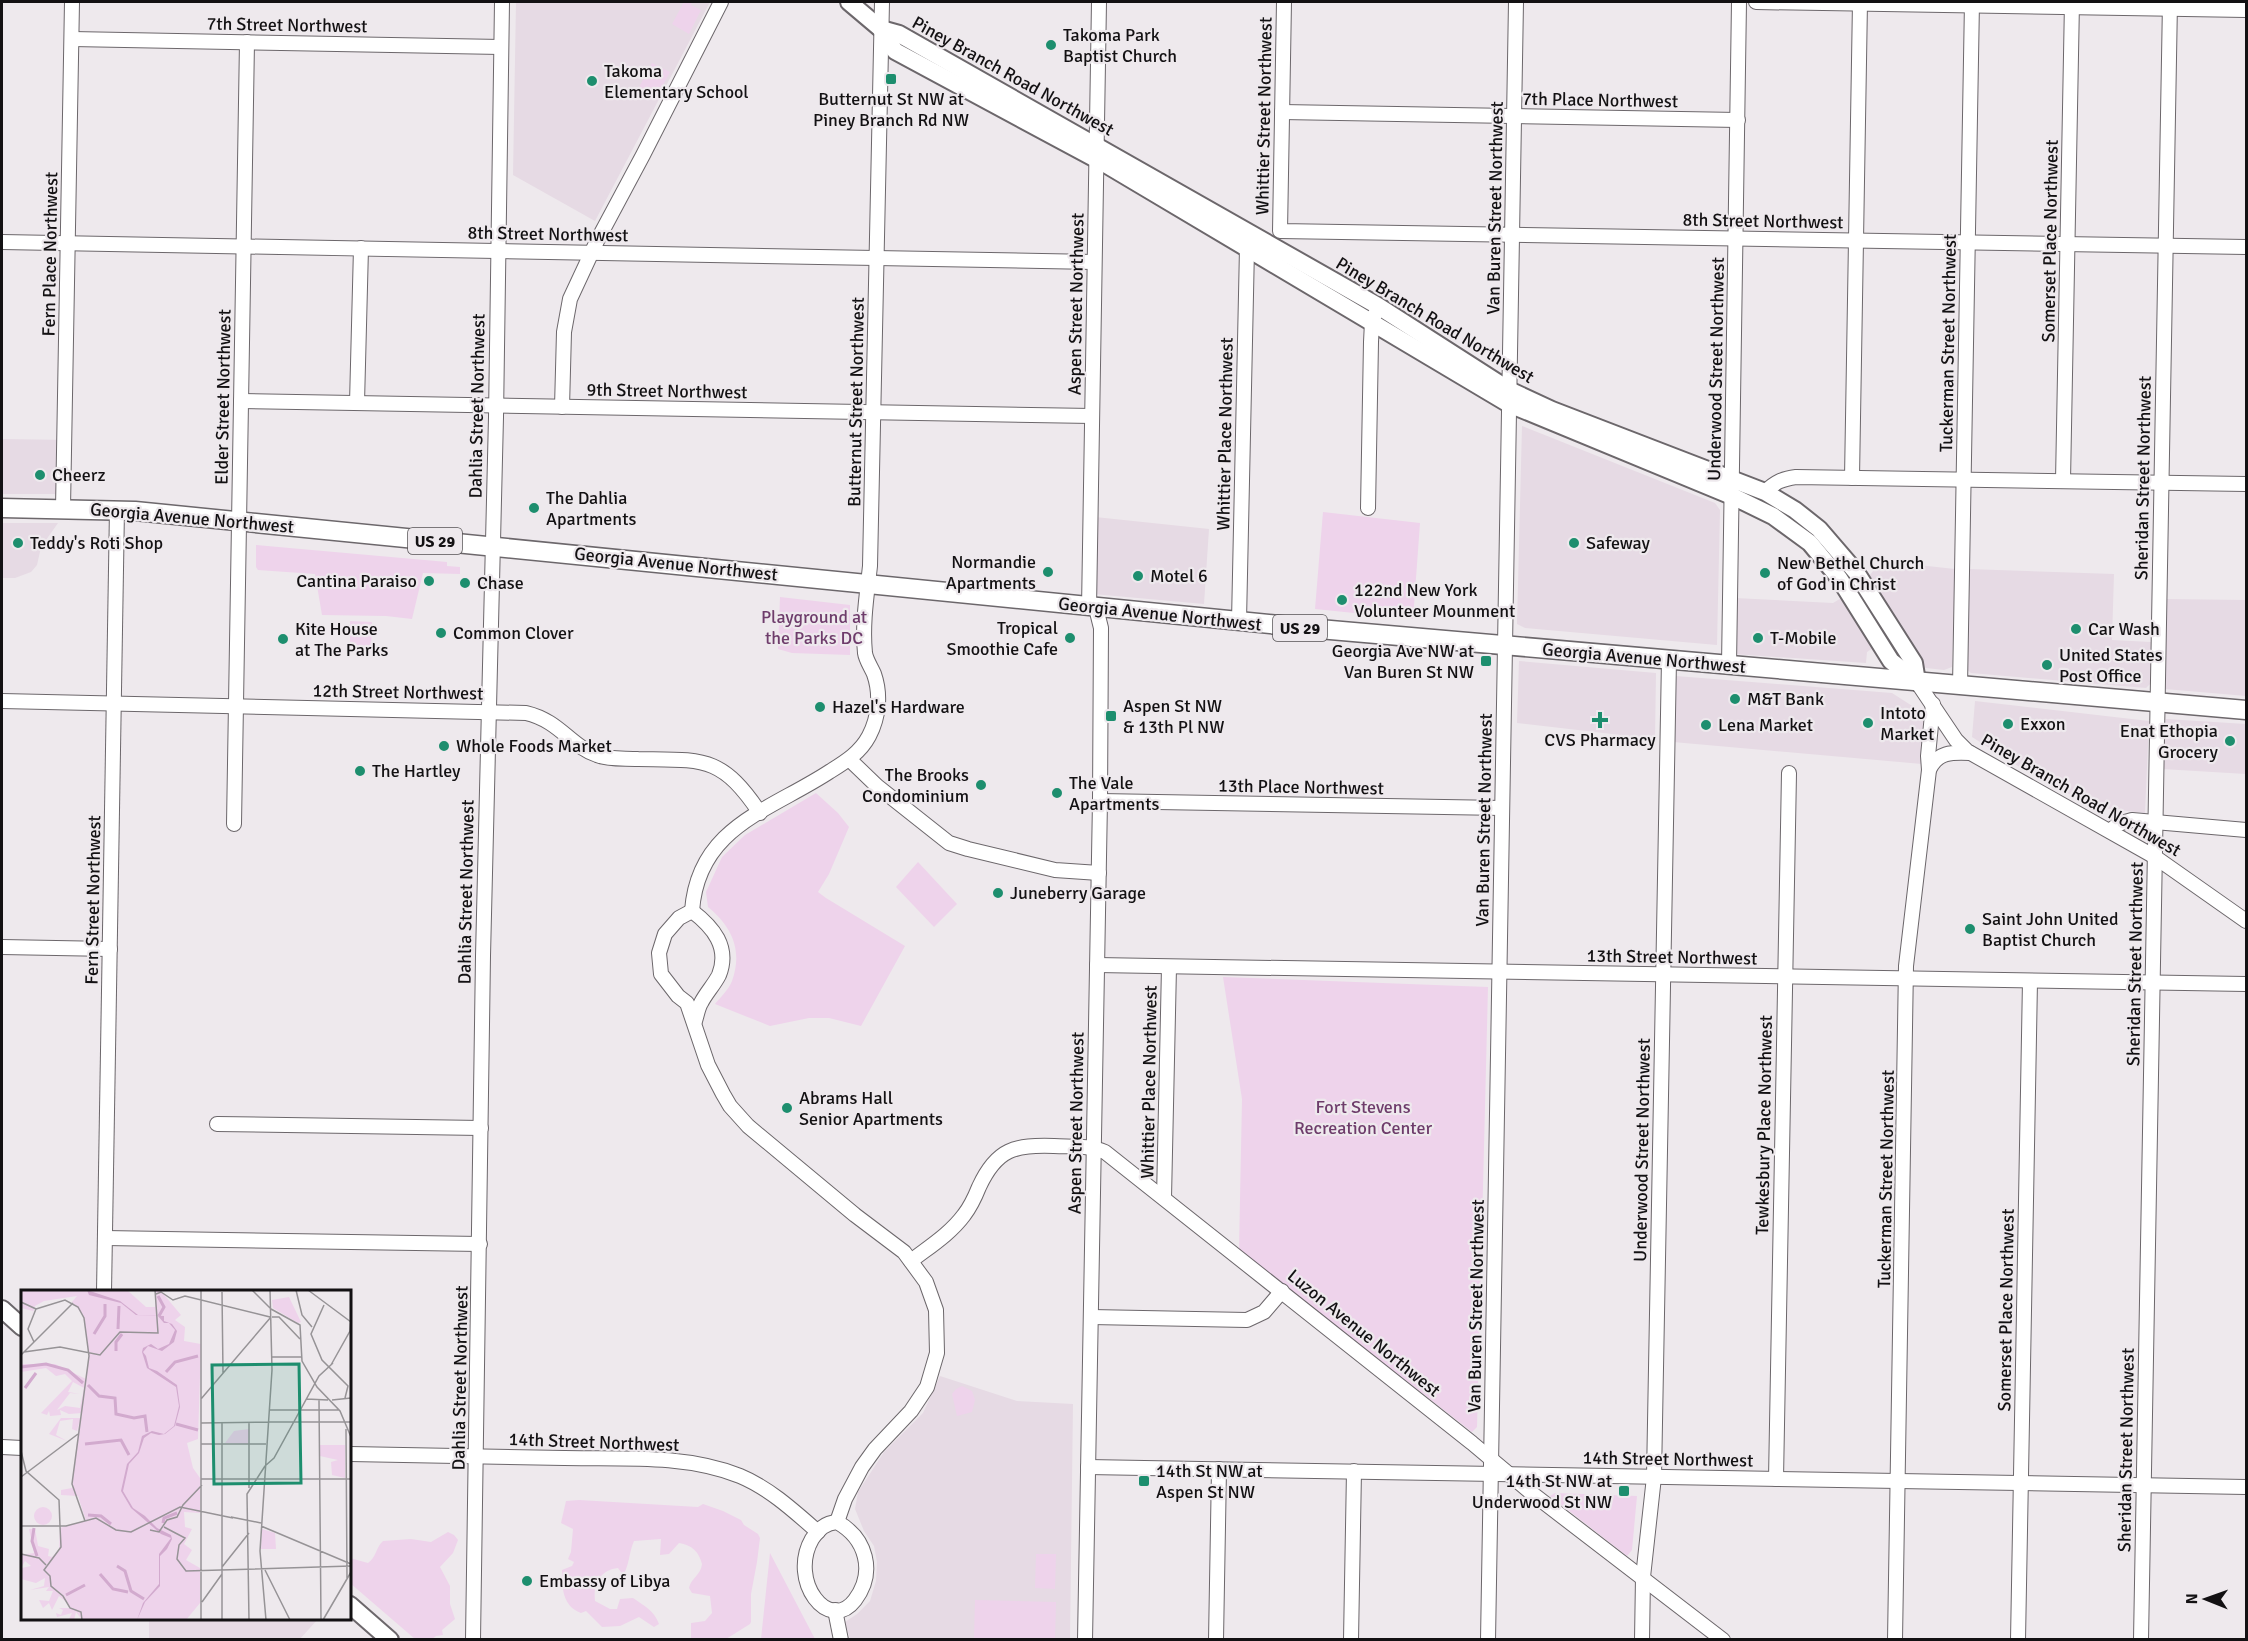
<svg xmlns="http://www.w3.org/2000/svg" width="2248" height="1641" font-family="Signika,sans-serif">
	<rect width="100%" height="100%" fill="#eee9ed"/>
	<g fill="#e6dae4">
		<polygon points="516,2 710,2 595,221 513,175"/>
		<polygon points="1522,426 1715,503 1720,510 1717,645 1525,628 1517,624"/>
		<polygon points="2,439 70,440 69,494 2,494"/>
		<polygon points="1095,517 1209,529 1204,604 1093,594"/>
		<polygon points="2,523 58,523 41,547 37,565 31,572 15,578 2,578"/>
		<polygon points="1881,561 1955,569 1952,667 1944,670 1926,668 1923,666 1866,580"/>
		<polygon points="1968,569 2114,574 2112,640 2151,642 2151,683 2146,688 1971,673 1965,668"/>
		<polygon points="1843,597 1876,646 1867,652 1866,663 1734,654 1735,598 1833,603"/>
		<polygon points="2166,599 2246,600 2246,696 2165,689"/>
		<polygon points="1519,661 1656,673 1655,739 1517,723"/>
		<polygon points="1676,676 1892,693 1917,709 1925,724 1922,764 1673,742"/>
		<polygon points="1975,701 2149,721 2145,813 2093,807 2021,768 1972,737"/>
		<polygon points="2166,719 2246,724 2246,774 2162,769"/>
		<polygon points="940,1376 1017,1401 1073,1404 1070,1639 850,1639 845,1622 857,1614 870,1601 876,1581 877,1562 874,1546 864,1531 855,1509 858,1492 884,1452 923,1413"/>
		<polygon points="149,1619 149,1618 318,1619 299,1640 149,1639"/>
	</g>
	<g fill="#eed3eb">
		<polygon points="684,2 692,2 691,5 701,10 689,34 672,24"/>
		<polygon points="652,63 670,72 656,98 638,89"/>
		<polygon points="1323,512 1420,523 1413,619 1315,609"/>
		<polygon points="256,545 447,562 447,566 460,567 460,574 423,573 412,619 386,616 322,615 315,574 258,570 256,567"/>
		<polygon points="780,597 850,605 850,655 792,653 778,649"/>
		<polygon points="350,621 372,622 371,652 350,651"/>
		<path d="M816,793L838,813L849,827L829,874L818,892L826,898L905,946L861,1026L829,1018H809L770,1026L715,1004C720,998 729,989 732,981C743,950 732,927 708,907L706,892L722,857L745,835Z"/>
		<polygon points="918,862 957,904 934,927 896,887"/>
		<polygon points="1223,977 1488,987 1477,1427 1472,1432 1239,1250 1242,1099"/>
		<polygon points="962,1386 972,1391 975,1400 972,1412 957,1416 952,1394 956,1389"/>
		<polygon points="1555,1493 1637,1496 1632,1550 1627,1556 1550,1496"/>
		<path d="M579,1500L698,1507L703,1504L723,1511L741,1520L744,1525L758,1534L760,1538L757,1562L751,1594V1622L750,1624L726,1639H691V1623L705,1621L712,1613L710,1596L692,1593L689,1588C691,1578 701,1575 702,1564C699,1552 692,1545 679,1543L669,1554L660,1555L661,1539L634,1541C629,1552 629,1567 623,1575L618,1568C600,1570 593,1584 595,1601L610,1609H617L620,1599L633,1598C644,1606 654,1610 659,1624L654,1627L639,1617L620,1626L602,1627L586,1611L581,1613C562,1606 562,1587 562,1570L572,1566L574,1562L568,1559L571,1552L573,1529L561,1523L566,1501Z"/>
		<path d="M448,1532L454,1535L458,1540L453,1553L440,1567L450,1586V1604L455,1619L442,1630L443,1635L436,1636L432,1639H415L350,1583V1558L368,1563C376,1558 376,1547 383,1541L411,1539L431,1542Z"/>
		<polygon points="770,1553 815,1639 761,1639"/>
		<polygon points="1036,1554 1056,1554 1055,1589 1035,1588"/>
		<polygon points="975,1600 1056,1602 1055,1639 974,1639"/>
	</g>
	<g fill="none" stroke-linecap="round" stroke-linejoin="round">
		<defs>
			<g id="minor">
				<polyline points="1284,2 1280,231 2246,247"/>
				<polyline points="1756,2 2246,10"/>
				<polyline points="72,39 501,47"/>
				<polyline points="1282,112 1738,120"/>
				<polyline points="2,242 1094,262"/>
				<polyline points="241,401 1092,416"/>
				<polyline points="357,403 361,248"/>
				<polyline points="562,407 564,332 570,299 597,241 643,155 721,2"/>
				<polyline points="1852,478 1860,2"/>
				<polyline points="2063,481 2072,2"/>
				<path d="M1765,492C1775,482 1782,479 1796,477L2246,484"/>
				<polyline points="63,508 72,2"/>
				<polyline points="1368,508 1371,342 1372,322 1375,314"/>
				<polyline points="1089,608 1099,2"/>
				<polyline points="1239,621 1247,248"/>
				<polyline points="1729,665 1739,2"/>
				<polyline points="1917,682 1956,740 1967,751 2155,857 2246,921"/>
				<polyline points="1960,686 1972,2"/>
				<path d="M2,701L526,713C560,721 570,746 597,755C609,760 625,758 638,759C703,760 721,755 760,813"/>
				<polyline points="850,760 877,786 949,843 968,849 1055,870 1099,873"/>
				<polyline points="1929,770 1928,756 1933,704"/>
				<polyline points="1100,801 1502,808"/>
				<polyline points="234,824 247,42"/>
				<polyline points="2110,831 2118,824 2132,820 2246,830"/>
				<path d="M692,911C698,827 769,811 829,772C845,762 860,753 869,736C879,717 881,694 874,674C871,667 866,660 865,653C862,624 867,594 870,566L882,2"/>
				<polyline points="692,911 679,918 665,934 659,953 661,974 678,996 687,1003 708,1065 723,1094 730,1106 748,1126 855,1215 904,1252 926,1282 936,1310 937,1353 927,1387 911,1411 875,1449 862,1467 845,1499 837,1522"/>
				<path d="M692,911C713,927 730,947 719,975C714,985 706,993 701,1003C698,1008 697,1015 695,1021"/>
				<polyline points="2,947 110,949"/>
				<polyline points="1097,965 2246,984"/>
				<polyline points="217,1124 481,1128"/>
				<polyline points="1164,1198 1169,967"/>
				<polyline points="105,1238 480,1244"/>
				<path d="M911,1261C929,1247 950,1234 964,1215C971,1206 975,1197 979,1187C997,1148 1015,1145 1054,1146C1071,1147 1089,1145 1105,1152L1472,1443L1529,1491L1723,1640"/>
				<polyline points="104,1292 117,509"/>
				<polyline points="1091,1317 1247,1320 1264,1312 1282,1291"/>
				<polyline points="2,1447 22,1448"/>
				<path d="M350,1454C421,1455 492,1457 564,1458C621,1459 685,1454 740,1476C769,1488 794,1511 818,1532"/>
				<polyline points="1088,1467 2246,1487"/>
				<polyline points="1776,1479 1789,773"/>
				<path d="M837,1522C866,1538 876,1572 855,1600C829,1634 788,1581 812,1539C819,1529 825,1523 837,1522Z"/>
				<polyline points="835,1610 841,1640"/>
				<polyline points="473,1640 483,956 496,417 502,2"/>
				<polyline points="1085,1640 1100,801 1101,628 1096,608"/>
				<polyline points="1216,1640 1219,1469"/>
				<polyline points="1351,1640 1354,1471"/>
				<polyline points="1488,1640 1516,2"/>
				<polyline points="1642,1640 1643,1577 1654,1477 1669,660"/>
				<path d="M1895,1640L1906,966L1929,770C1937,752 1952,752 1970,753"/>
				<polyline points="2018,1640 2030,981"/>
				<polyline points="2141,1640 2170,2"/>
			</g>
			<g id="major">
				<polyline points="849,2 881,29 895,51 1107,165 1509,404 1732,496 1773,516 1810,543 1839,578 1891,661 1917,682"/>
				<polyline points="881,29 899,34 1378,306 1509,390 1552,410 1765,492 1795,510 1819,529 1856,572 1914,663 1917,682"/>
				<polyline points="2,1309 22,1327"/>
				<polyline points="350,1605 390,1640"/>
			</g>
			<polyline id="highway" points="2,508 135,511 1319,629 2246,710"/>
		</defs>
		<use href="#minor" stroke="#6c676b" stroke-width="16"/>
		<use href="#major" stroke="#6c676b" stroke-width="20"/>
		<use href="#highway" stroke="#6c676b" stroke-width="21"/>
		<use href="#minor" stroke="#fff" stroke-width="14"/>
		<use href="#major" stroke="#fff" stroke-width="16"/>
		<use href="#highway" stroke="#fff" stroke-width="18"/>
	</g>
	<g fill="#1d8e6e" stroke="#eee9ed" stroke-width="2">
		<circle cx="1051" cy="45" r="6"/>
		<rect x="885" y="73" width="12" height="12" rx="3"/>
		<circle cx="592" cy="81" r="6"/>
		<circle cx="40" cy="475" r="6"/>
		<circle cx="534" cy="508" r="6"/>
		<circle cx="18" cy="543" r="6"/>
		<circle cx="1574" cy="543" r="6"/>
		<circle cx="1048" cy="572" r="6"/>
		<circle cx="1765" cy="573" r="6"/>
		<circle cx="1138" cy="576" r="6"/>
		<circle cx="429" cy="581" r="6"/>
		<circle cx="465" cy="583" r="6"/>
		<circle cx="1342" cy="600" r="6"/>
		<circle cx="2076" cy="629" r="6"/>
		<circle cx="441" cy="633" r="6"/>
		<circle cx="1070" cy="638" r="6"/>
		<circle cx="1758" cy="638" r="6"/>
		<circle cx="283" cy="639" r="6"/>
		<rect x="1480" y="655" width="12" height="12" rx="3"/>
		<circle cx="2047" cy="665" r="6"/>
		<circle cx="1735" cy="699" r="6"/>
		<circle cx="820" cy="707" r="6"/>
		<rect x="1105" y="710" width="12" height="12" rx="3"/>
		<path d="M1597 711h6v6h6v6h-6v6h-6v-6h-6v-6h6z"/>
		<circle cx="1868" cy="723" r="6"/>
		<circle cx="2008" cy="724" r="6"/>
		<circle cx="1706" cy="725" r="6"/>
		<circle cx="2230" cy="741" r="6"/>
		<circle cx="444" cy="746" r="6"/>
		<circle cx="360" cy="771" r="6"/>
		<circle cx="981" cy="785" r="6"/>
		<circle cx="1057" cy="793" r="6"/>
		<circle cx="998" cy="893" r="6"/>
		<circle cx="1970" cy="929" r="6"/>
		<circle cx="787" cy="1108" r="6"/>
		<rect x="1138" y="1475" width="12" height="12" rx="3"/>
		<rect x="1618" y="1485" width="12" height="12" rx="3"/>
		<circle cx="527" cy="1581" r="6"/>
	</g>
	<g text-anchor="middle" stroke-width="4.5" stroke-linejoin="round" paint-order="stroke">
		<g fill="#eee9ed" stroke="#555254" stroke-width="1.5">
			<rect x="408" y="528" width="54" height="26" rx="4.5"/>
			<rect x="1273" y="615" width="54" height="26" rx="4.5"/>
		</g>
		<g font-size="16" font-weight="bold" fill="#131113">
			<text x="435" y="547">US 29</text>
			<text x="1300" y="634">US 29</text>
		</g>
		<g font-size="18" fill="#131113" stroke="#eee9ed">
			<text transform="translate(287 25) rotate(1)" y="6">7th Street Northwest</text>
			<text transform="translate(1013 76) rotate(29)" y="6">Piney Branch Road Northwest</text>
			<text transform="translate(1600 100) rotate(1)" y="6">7th Place Northwest</text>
			<text transform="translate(1264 116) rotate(-89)" y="6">Whittier Street Northwest</text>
			<text transform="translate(1495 208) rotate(-89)" y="6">Van Buren Street Northwest</text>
			<text transform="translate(1763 221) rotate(1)" y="6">8th Street Northwest</text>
			<text transform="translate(548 234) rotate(1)" y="6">8th Street Northwest</text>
			<text transform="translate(2050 241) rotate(-89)" y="6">Somerset Place Northwest</text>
			<text transform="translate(50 254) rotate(-89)" y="6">Fern Place Northwest</text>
			<text transform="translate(1076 304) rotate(-89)" y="6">Aspen Street Northwest</text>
			<text transform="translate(1435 320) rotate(31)" y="6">Piney Branch Road Northwest</text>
			<text transform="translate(1948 343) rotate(-89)" y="6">Tuckerman Street Northwest</text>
			<text transform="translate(1716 369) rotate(-89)" y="6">Underwood Street Northwest</text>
			<text transform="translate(667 391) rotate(1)" y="6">9th Street Northwest</text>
			<text transform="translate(223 397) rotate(-89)" y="6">Elder Street Northwest</text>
			<text transform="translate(856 402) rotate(-89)" y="6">Butternut Street Northwest</text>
			<text transform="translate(477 406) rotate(-89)" y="6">Dahlia Street Northwest</text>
			<text transform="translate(1225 434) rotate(-89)" y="6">Whittier Place Northwest</text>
			<text transform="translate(2143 478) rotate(-89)" y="6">Sheridan Street Northwest</text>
			<text transform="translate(192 518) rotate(5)" y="6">Georgia Avenue Northwest</text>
			<text transform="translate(676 564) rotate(6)" y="6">Georgia Avenue Northwest</text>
			<text transform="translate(1160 614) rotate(6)" y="6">Georgia Avenue Northwest</text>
			<text transform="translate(1644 658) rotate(5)" y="6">Georgia Avenue Northwest</text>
			<text transform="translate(398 692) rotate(1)" y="6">12th Street Northwest</text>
			<text transform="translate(1301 787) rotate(1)" y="6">13th Place Northwest</text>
			<text transform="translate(2081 795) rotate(30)" y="6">Piney Branch Road Northwest</text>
			<text transform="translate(1484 820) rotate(-89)" y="6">Van Buren Street Northwest</text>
			<text transform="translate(466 892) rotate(-89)" y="6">Dahlia Street Northwest</text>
			<text transform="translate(93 900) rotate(-89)" y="6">Fern Street Northwest</text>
			<text transform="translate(1672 957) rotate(1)" y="6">13th Street Northwest</text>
			<text transform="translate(2135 964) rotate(-89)" y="6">Sheridan Street Northwest</text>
			<text transform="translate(1149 1082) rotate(-89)" y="6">Whittier Place Northwest</text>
			<text transform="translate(1076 1123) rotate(-89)" y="6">Aspen Street Northwest</text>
			<text transform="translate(1764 1125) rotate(-89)" y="6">Tewkesbury Place Northwest</text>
			<text transform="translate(1642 1150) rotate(-89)" y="6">Underwood Street Northwest</text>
			<text transform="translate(1886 1179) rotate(-89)" y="6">Tuckerman Street Northwest</text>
			<text transform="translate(1476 1306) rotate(-89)" y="6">Van Buren Street Northwest</text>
			<text transform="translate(2006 1310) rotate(-89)" y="6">Somerset Place Northwest</text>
			<text transform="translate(1364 1333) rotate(39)" y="6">Luzon Avenue Northwest</text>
			<text transform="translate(460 1378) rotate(-89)" y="6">Dahlia Street Northwest</text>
			<text transform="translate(594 1442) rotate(2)" y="6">14th Street Northwest</text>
			<text transform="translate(2126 1450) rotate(-89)" y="6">Sheridan Street Northwest</text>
			<text transform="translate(1668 1459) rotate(1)" y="6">14th Street Northwest</text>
		</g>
		<g font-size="18" fill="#131113" stroke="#eee9ed" text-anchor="start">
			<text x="1063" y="41">Takoma Park<tspan x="1063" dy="21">Baptist Church</tspan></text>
			<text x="604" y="77">Takoma<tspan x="604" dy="21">Elementary School</tspan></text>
			<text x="891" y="105" text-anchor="middle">Butternut St NW at<tspan x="891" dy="21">Piney Branch Rd NW</tspan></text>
			<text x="52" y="481">Cheerz</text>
			<text x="546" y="504">The Dahlia<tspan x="546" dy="21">Apartments</tspan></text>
			<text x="30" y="549">Teddy's Roti Shop</text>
			<text x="1586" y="549">Safeway</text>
			<text x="1036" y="568" text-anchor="end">Normandie<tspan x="1036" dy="21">Apartments</tspan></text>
			<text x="1777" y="569">New Bethel Church<tspan x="1777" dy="21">of God in Christ</tspan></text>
			<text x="1150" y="582">Motel 6</text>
			<text x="417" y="587" text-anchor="end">Cantina Paraiso</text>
			<text x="477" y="589">Chase</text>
			<text x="1354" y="596">122nd New York<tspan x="1354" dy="21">Volunteer Mounment</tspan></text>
			<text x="1058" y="634" text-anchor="end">Tropical<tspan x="1058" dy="21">Smoothie Cafe</tspan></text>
			<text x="295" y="635">Kite House<tspan x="295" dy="21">at The Parks</tspan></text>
			<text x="2088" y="635">Car Wash</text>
			<text x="453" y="639">Common Clover</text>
			<text x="1770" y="644">T-Mobile</text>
			<text x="1474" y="657" text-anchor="end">Georgia Ave NW at<tspan x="1474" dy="21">Van Buren St NW</tspan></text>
			<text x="2059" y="661">United States<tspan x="2059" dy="21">Post Office</tspan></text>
			<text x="1747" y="705">M&amp;T Bank</text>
			<text x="1123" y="712">Aspen St NW<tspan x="1123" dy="21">&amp; 13th Pl NW</tspan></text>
			<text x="832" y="713">Hazel's Hardware</text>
			<text x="1880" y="719">Intoto<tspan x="1880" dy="21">Market</tspan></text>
			<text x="2020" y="730">Exxon</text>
			<text x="1718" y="731">Lena Market</text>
			<text x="2218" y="737" text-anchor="end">Enat Ethopia<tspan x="2218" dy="21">Grocery</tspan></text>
			<text x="1600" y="746" text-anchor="middle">CVS Pharmacy</text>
			<text x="456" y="752">Whole Foods Market</text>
			<text x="372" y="777">The Hartley</text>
			<text x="969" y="781" text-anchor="end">The Brooks<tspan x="969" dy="21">Condominium</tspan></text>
			<text x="1069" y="789">The Vale<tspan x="1069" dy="21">Apartments</tspan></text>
			<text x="1010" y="899">Juneberry Garage</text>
			<text x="1982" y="925">Saint John United<tspan x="1982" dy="21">Baptist Church</tspan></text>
			<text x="799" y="1104">Abrams Hall<tspan x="799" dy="21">Senior Apartments</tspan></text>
			<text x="1156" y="1477">14th St NW at<tspan x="1156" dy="21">Aspen St NW</tspan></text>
			<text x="1612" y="1487" text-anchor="end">14th St NW at<tspan x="1612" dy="21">Underwood St NW</tspan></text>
			<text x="539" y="1587">Embassy of Libya</text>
		</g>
		<g font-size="18" fill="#6e3c6b" stroke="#eee9ed">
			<text x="814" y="623">Playground at<tspan x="814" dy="21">the Parks DC</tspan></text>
			<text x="1363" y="1113">Fort Stevens<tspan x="1363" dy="21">Recreation Center</tspan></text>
		</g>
	</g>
	<g transform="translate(21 1290)">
		<rect width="330" height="330" fill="#eee9ed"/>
		<path d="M0,0H106L125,17H134V0H139L160,25L154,30L164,37L163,51L180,54L177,149L166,153L172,178L179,188V223L163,222L164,237L171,239L163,254L171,260L165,270L179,278V313L165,330H61L55,322L53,330L48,329L51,323L36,327L35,323L40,325L42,320L38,318H50L43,310L38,306L31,320L28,313L22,318L18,310L28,311L32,301H25L28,297L9,300L23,296L24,288L15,293L0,289L1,278L10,276L4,271L0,278V265L13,263L8,239H14L17,256L28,259L27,266L31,267L38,261L39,238L65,231L57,206L40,205V200L51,198L58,132L56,141L51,139L52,129L39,131L35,145L46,151L28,144L40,128H60L61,123L48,124L39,120L40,125L29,126L28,121L26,125L20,123L51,91L44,84L35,86L25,78L0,82V74H34L65,89L68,64L62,25L51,12L56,6L23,11L14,16L10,29L12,21L0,18ZM52,92L63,98L59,118L44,116L36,120L49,103L59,104L47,102ZM268,7L280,32L277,33L252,18L251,10ZM228,139L227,154L204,153L213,141ZM299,155H324V188L311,185L310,172L317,170L299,166ZM13 226a9 9 0 1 1 18 0a9 9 0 1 1-18 0ZM241,239L254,243L255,259H240Z" fill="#eed3eb" fill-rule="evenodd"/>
		<path d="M66,0L99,11L117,25L143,26V31L151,34L156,41L153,52L141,61L127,56L122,62L125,66L128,78L136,81L156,95L159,117L154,136L144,144L138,145L130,143L123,148L118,163L108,174L102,201L112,218L124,226L136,238L150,245L151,249L146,259L139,266V296L124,312L116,330L122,313L138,294V264L150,248L140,244L110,218L100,201L106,174L117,162L121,146L131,141L143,144L153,136L158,116L155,97L126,78L121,62L122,58L130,54L137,59L148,54L154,40L148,33H143L137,26L115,25L100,13L68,5Z" fill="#d2aace"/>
		<path fill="none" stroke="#d2aace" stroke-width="3" d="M137,6L143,17L138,26M97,39L98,16M73,44L84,26V14M95,61V52L101,44M0,77L25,74L47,80L62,93M145,82L154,72L177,66M67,95L78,106L94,108L95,124L113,128L124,126L126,142M4,98L15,83M155,134L177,140M64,154L100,150L108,165M67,225L80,226L90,234M142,233L143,228L156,223M13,238L11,251L16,266M96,276L104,281L110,301L123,309M79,284L92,299L107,302M45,305L64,295"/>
		<path fill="none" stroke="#969396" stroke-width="1.5" d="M231,0L249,18M275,0L281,25L291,37M287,0L330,32M201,2L202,83M135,4L140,2L152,10L164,6L249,27M0,12L15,19L7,39L13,52M303,15L290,44L301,70L327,96L324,108M15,19L44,10L57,17L63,28L68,66L51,194L64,231M250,19L279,35L281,71L296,97L319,121L330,147M251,27H258L279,49M3,62L39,57L79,65L99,42L137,43L134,0M0,65L52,13M251,67H281M310,75L329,41L330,29M180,109L250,27M285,109L307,110M298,110L300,330M311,110L330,108M248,120H318M247,132H330M180,133L247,132M325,139L326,289M180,154H245M0,161L5,181L38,210L39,236M244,176L253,168L298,86L312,73M0,187L57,144M180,189H330M228,198V133M210,227L240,233M0,236H45L75,228L95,240L110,242L159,217L212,228M39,236L40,257L23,280L29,286L30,296L42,306L49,318L60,322L61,330M240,236L330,274M143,237L164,248L158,255L156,269L165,281L330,276M129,240L138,242L146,230L156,227L162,215L181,195M0,264L18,268L25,275M201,277L228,243M244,280L269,330M181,312L201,284M180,330V0M201,330V133M228,330L226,204L244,176M245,330L239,261L251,80L249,0M302,330L330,282"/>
		<path fill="#1d8e6e" fill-opacity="0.15" stroke="#1d8e6e" stroke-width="3" d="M278,74L280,193L193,194L191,75Z"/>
		<rect width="330" height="330" fill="none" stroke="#131113" stroke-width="3"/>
	</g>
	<rect width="2248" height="1641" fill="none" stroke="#131113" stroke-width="6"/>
	<g transform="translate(2206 1599) rotate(271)" stroke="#eee9ed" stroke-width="4.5" paint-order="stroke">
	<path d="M0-4.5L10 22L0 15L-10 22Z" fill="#131113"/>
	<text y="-9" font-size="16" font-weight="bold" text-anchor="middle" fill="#131113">N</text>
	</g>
</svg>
